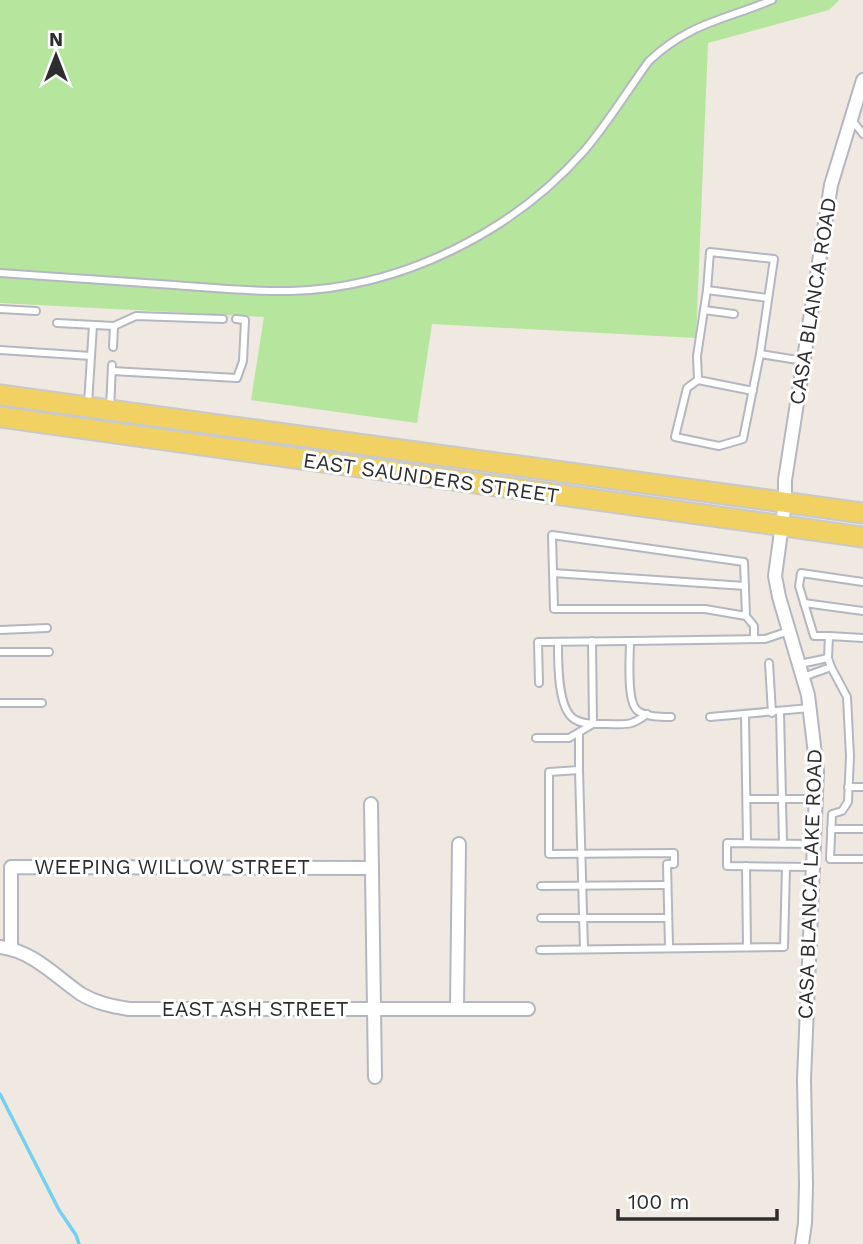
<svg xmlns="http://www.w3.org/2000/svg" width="863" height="1244" font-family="'Work Sans',sans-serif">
	<rect width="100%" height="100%" fill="#efe9e1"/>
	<polygon fill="#b6e59e" points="0,0 839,0 829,10 708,43 696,338 432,324 417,423 251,400 264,317 0,303"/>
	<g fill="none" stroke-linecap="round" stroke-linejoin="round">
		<polyline stroke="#75cff0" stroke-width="3.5" points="0,1094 59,1210 76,1235 79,1244"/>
		<defs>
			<g id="lane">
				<polyline points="852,120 863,134"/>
				<path d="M0,273C58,277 116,281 174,285C213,288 252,292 291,291C400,288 512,233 584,151C608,123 627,91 649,61C689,23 724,20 772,0"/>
				<polyline points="0,309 36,311"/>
				<polyline points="704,310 734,314"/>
				<polyline points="57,323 114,326 113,347"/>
				<polyline points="114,326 136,316 223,319"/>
				<polyline points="0,350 91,356"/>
				<polyline points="760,354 774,259 710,252 707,290 768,298"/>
				<polyline points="112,371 237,378 243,361 245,320 236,319"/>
				<polyline points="698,380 697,356 707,290"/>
				<polyline points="753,391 698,380 687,388 675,437 719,446 743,439 760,354 804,361"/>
				<polyline points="88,404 93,325"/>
				<polyline points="110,409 112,365"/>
				<polyline points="553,573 745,586"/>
				<polyline points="804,603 863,611"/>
				<polyline points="746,616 705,609 554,609 552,535 744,562 746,616 754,626 754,639"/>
				<polyline points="0,630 47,628"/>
				<polyline points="829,636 814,636 799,586 801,573 863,582"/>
				<polyline points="592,641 593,724"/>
				<path d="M558,642C558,660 557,708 574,719C583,725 597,724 606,724C626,724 630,727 647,714"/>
				<polyline points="0,652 49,652"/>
				<polyline points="828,658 829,636 863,638"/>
				<polyline points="769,663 772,713"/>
				<polyline points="800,664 828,658 831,667 803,677"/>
				<polyline points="831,667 847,697 850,756 848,802 842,811 832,814 830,859 863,859"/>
				<polyline points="539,683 538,642 630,641"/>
				<polyline points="0,703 42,703"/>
				<polyline points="780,711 783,843"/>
				<polyline points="745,715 747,843"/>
				<path d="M671,717C660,717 647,717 638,711C626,703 630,656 630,641L765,639L789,631"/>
				<polyline points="710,717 810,708"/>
				<polyline points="579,733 579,770 549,772 549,854 674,853 674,864 667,864 669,947"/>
				<polyline points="536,738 569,738 593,724"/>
				<polyline points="579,770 584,949"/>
				<polyline points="848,787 863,787"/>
				<polyline points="747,799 815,799"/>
				<polyline points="831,829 863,829"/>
				<polyline points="746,866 747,947"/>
				<polyline points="813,867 727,866 727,843 814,844"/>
				<polyline points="541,886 667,885"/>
				<polyline points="541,918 668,918"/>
				<polyline points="540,950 784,947 786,867"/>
			</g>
			<g id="street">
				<polyline points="371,804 375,1077"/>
				<path d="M0,947C33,951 55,976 81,994C96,1003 111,1006 129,1009H528"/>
				<polyline points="11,948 11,867 372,868"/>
				<polyline points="457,1007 459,844"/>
				<polyline points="802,1244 805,1223 806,1185 804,1079 817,771 808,695 779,597 775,576 785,502 785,480 831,185 863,80"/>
			</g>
			<g id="primary">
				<polyline points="0,395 863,513"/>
				<polyline points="0,417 863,537"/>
			</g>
		</defs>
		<use href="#lane" stroke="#b4b7c1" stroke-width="10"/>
		<use href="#street" stroke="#b4b7c1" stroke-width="16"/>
		<use href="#primary" stroke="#c9c9c9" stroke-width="23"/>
		<use href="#lane" stroke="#fff" stroke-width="6"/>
		<use href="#street" stroke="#fff" stroke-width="12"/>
		<use href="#primary" stroke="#f2d163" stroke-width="19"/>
	</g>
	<g text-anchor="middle" stroke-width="6" stroke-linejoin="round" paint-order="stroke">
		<g font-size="21" fill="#2e2e2e" stroke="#fff">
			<text transform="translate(813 301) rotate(-81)" y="7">CASA BLANCA ROAD</text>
			<text transform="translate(431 478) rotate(8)" y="7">EAST SAUNDERS STREET</text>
			<text x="172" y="874">WEEPING WILLOW STREET</text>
			<text transform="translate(810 884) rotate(-88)" y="7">CASA BLANCA LAKE ROAD</text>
			<text x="255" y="1016">EAST ASH STREET</text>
		</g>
	</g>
	<g transform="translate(56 56)" stroke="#ffffff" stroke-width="5" paint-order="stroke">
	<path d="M0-5L12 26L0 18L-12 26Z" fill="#2e2e2e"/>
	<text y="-10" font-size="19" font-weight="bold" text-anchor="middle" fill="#2e2e2e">N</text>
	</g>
	<path d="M618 1209v10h159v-10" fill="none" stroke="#2e2e2e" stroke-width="3.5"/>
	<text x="628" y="1209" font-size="21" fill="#2e2e2e" stroke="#ffffff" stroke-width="5" paint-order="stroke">100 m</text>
</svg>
